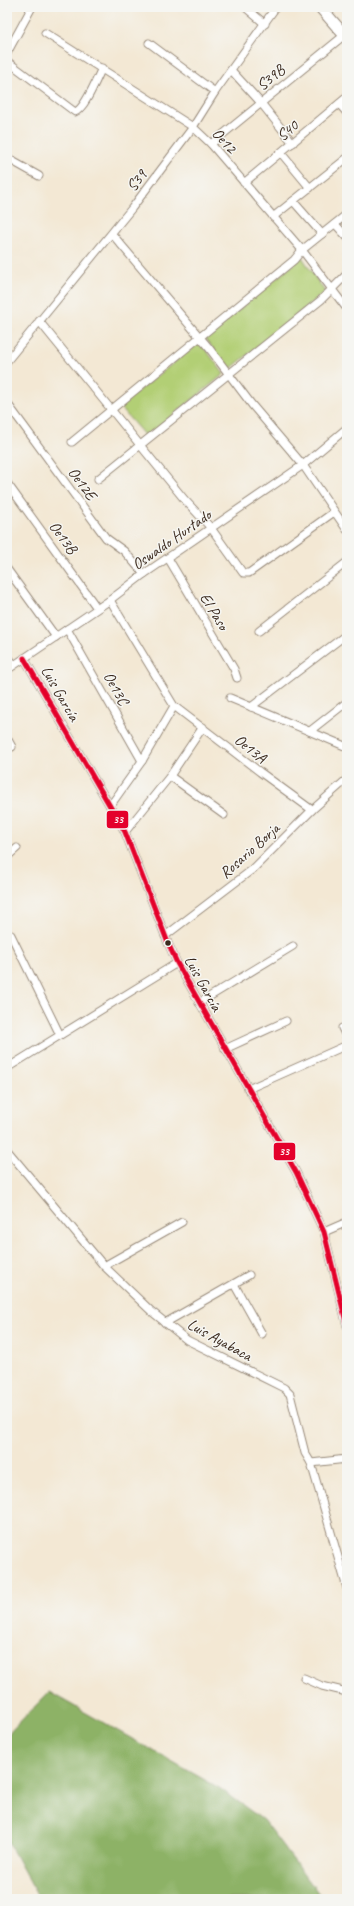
<svg xmlns="http://www.w3.org/2000/svg" width="354" height="1906" font-family="Caveat,sans-serif">
	<rect width="100%" height="100%" fill="#f6f6f2"/>
	<filter id="ink" filterUnits="userSpaceOnUse"><feTurbulence type="fractalNoise" baseFrequency=".025" numOctaves="2"/><feDisplacementMap in="SourceGraphic" scale="8" xChannelSelector="R" yChannelSelector="G"/><feConvolveMatrix kernelMatrix="1 2 1 2 8 2 1 2 1" color-interpolation-filters="sRGB"/></filter>
	<filter id="wash" filterUnits="userSpaceOnUse"><feTurbulence type="fractalNoise" baseFrequency=".012" numOctaves="4" result="noise"/><feDisplacementMap in="SourceGraphic" scale="16" xChannelSelector="R" yChannelSelector="G"/><feGaussianBlur stdDeviation="0.9" result="paint"/><feColorMatrix in="noise" values="0 0 0 0 0 0 0 0 0 0 0 0 0 0 0 0 0 1.4 0 .05"/><feComposite in="paint" operator="in"/></filter>
	<g filter="url(#wash)">
		<rect width="100%" height="100%" fill="#f3e8d4"/>
		<g fill="#b2cf75" stroke="#767c4a">
			<polygon points="302,257 325,292 229,370 205,338"/>
			<polygon points="200,342 224,374 146,437 119,406"/>
		</g>
		<polygon fill="#8db266" stroke="#646e42" points="49,1692 221,1789 263,1820 323,1899 39,1899 7,1840 7,1735"/>
	</g>
	<g filter="url(#ink)">
		<g fill="none" stroke-linecap="round" stroke-linejoin="round">
			<defs>
				<g id="street">
					<polyline points="245,7 265,24"/>
					<polyline points="45,33 193,127 211,144 302,250 347,309"/>
					<polyline points="149,43 215,92"/>
					<polyline points="7,53 32,7"/>
					<path d="M7,61L75,112C85,109 97,78 102,68"/>
					<polyline points="231,70 261,103 293,143"/>
					<polyline points="339,104 347,113"/>
					<polyline points="211,144 347,33"/>
					<polyline points="281,153 310,188"/>
					<polyline points="7,158 39,176"/>
					<polyline points="244,183 347,97"/>
					<polyline points="293,201 322,234"/>
					<polyline points="273,217 347,158"/>
					<polyline points="335,224 347,237"/>
					<polyline points="112,234 209,348 252,405 303,465 347,530"/>
					<polyline points="39,321 184,499 211,528 243,573 249,573 334,512"/>
					<polyline points="7,361 132,208 193,127 215,92 276,7"/>
					<polyline points="7,403 106,538 124,551 144,574"/>
					<polyline points="72,442 294,260 302,250 347,214"/>
					<polyline points="98,479 321,300 347,274"/>
					<polyline points="7,483 97,608"/>
					<polyline points="168,558 234,669 237,678"/>
					<polyline points="7,569 56,637"/>
					<polyline points="110,600 174,706 260,772 312,810"/>
					<polyline points="67,629 142,761"/>
					<polyline points="259,631 347,562"/>
					<polyline points="7,655 14,665"/>
					<polyline points="24,658 125,832 168,943 177,963 296,1172 324,1232 347,1326"/>
					<polyline points="7,670 110,600 144,574 303,465 347,428"/>
					<polyline points="230,698 347,747"/>
					<polyline points="251,707 347,634"/>
					<polyline points="310,731 347,702"/>
					<polyline points="7,738 12,747"/>
					<polyline points="170,776 224,815"/>
					<polyline points="110,806 142,761 174,706"/>
					<polyline points="125,832 170,776 203,727"/>
					<polyline points="7,857 17,848"/>
					<polyline points="11,935 60,1035"/>
					<polyline points="165,936 253,869 312,810 347,779"/>
					<polyline points="199,1003 293,946"/>
					<polyline points="342,1028 347,1038"/>
					<polyline points="225,1049 286,1021"/>
					<polyline points="7,1068 177,963"/>
					<polyline points="248,1089 347,1045"/>
					<polyline points="7,1150 104,1266 151,1311 187,1340 284,1388 290,1394 305,1453 311,1463 347,1588"/>
					<polyline points="324,1232 347,1222"/>
					<polyline points="104,1266 182,1222"/>
					<polyline points="234,1284 262,1334"/>
					<polyline points="165,1323 249,1275"/>
					<polyline points="311,1463 347,1459"/>
					<polyline points="304,1678 322,1686 347,1692"/>
				</g>
				<polyline id="secondary" points="320,7 347,38"/>
			</defs>
			<use href="#street" stroke="#978979" stroke-width="9"/>
			<use href="#secondary" stroke="#978979" stroke-width="13"/>
			<use href="#street" stroke="#fff" stroke-width="7"/>
			<use href="#secondary" stroke="#fff" stroke-width="11"/>
			<defs>
				<polyline id="bus-1" points="24,658 125,832 168,943 177,963 296,1172 324,1232 347,1326"/>
			</defs>
			<use href="#bus-1" stroke="#f6f6f2" stroke-width="8"/>
			<use href="#bus-1" stroke="#e4002b" stroke-width="5"/>
		</g>
	</g>
	<circle fill="#3b2a1e" stroke="#f6f6f2" stroke-width="1.5" cx="168" cy="943" r="3.5"/>
	<g text-anchor="middle" stroke-width="3" stroke-linejoin="round" paint-order="stroke">
		<g font-size="16" fill="#3b2a1e" stroke="#f6f6f2">
			<text transform="translate(270 77) rotate(-39)" y="6">S39B</text>
			<text transform="translate(287 130) rotate(-40)" y="6">S40</text>
			<text transform="translate(225 140) rotate(48)" y="6">Oe12</text>
			<text transform="translate(136 180) rotate(-53)" y="6">S39</text>
			<text transform="translate(83 483) rotate(54)" y="6">Oe12E</text>
			<text transform="translate(64 537) rotate(54)" y="6">Oe13B</text>
			<text transform="translate(171 539) rotate(-35)" y="6">Oswaldo Hurtado</text>
			<text transform="translate(215 611) rotate(59)" y="6">El Paso</text>
			<text transform="translate(117 688) rotate(61)" y="6">Oe13C</text>
			<text transform="translate(61 693) rotate(60)" y="6">Luis García</text>
			<text transform="translate(251 748) rotate(39)" y="6">Oe13A</text>
			<text transform="translate(249 850) rotate(-42)" y="6">Rosario Borja</text>
			<text transform="translate(204 983) rotate(61)" y="6">Luis García</text>
			<text transform="translate(220 1339) rotate(29)" y="6">Luis Ayabaca</text>
		</g>
	</g>
	<g stroke="#f6f6f2" stroke-width="1.5">
		<rect x="106" y="810" width="23" height="19" rx="4" fill="#e4002b"/>
		<rect x="273" y="1142" width="23" height="19" rx="4" fill="#e4002b"/>
	</g>
	<g font-size="11" text-anchor="middle" font-weight="bold" fill="#fff">
		<text x="118" y="823">33</text>
		<text x="284" y="1155">33</text>
	</g>
	<rect width="354" height="1906" fill="none" stroke="#f6f6f2" stroke-width="24"/>
</svg>
